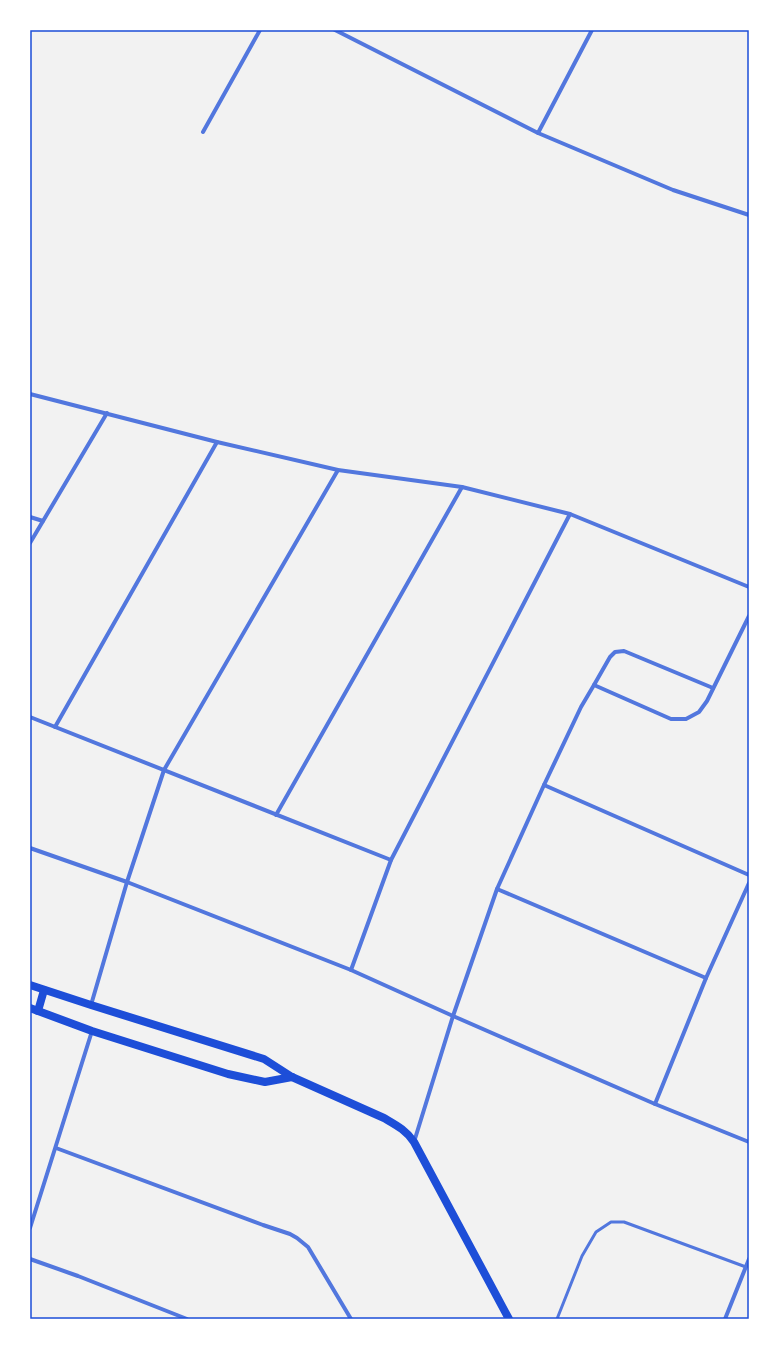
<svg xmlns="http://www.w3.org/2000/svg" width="779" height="1349" font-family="Arial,sans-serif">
	<rect width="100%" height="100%" fill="#f2f2f2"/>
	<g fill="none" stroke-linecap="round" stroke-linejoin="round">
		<polyline stroke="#5277de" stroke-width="3" points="557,1319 582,1256 596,1232 611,1222 624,1222 746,1267"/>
		<g stroke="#5277de" stroke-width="4">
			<polyline points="335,30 538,133 673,190 749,215"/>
			<polyline points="203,132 260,30"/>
			<polyline points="538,133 592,30"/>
			<polyline points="30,394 217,442 338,470 462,487 570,514 749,587"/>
			<polyline points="30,517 43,521"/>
			<polyline points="30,543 107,413"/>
			<polyline points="594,685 610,657 615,652 624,651 713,688"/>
			<polyline points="30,717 391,860"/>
			<polyline points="55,727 217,442"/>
			<polyline points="544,785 749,875"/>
			<polyline points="276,815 462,487"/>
			<polyline points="30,848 127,882 351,970 453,1016 655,1104 749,1142"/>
			<polyline points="497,889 706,978"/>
			<polyline points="351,970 391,860 570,514"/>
			<polyline points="91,1005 127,882 164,770 338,470"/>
			<polyline points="655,1104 706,978 749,883"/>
			<polyline points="414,1142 453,1016 497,889 544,785 581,707 594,685 671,719 686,719 699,712 707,701 749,616"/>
			<polyline points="56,1148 263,1225 290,1234 297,1238 308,1247 351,1319"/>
			<polyline points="30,1228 92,1031"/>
			<polyline points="30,1259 78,1276 187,1319"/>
			<polyline points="725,1319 749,1259"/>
		</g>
		<g stroke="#1d4ed8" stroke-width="8">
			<path d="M30,985L91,1005L264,1059L292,1077L384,1118C396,1125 406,1130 414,1142L509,1319"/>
			<polyline points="30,1008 92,1031 228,1074 265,1082 292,1077"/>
			<polyline points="38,1011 44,990"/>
		</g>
	</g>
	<rect width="779" height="1349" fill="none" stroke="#ffffff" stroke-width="62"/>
	<rect x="31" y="31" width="717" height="1287" fill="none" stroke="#1d4ed8" stroke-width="1.5"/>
</svg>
